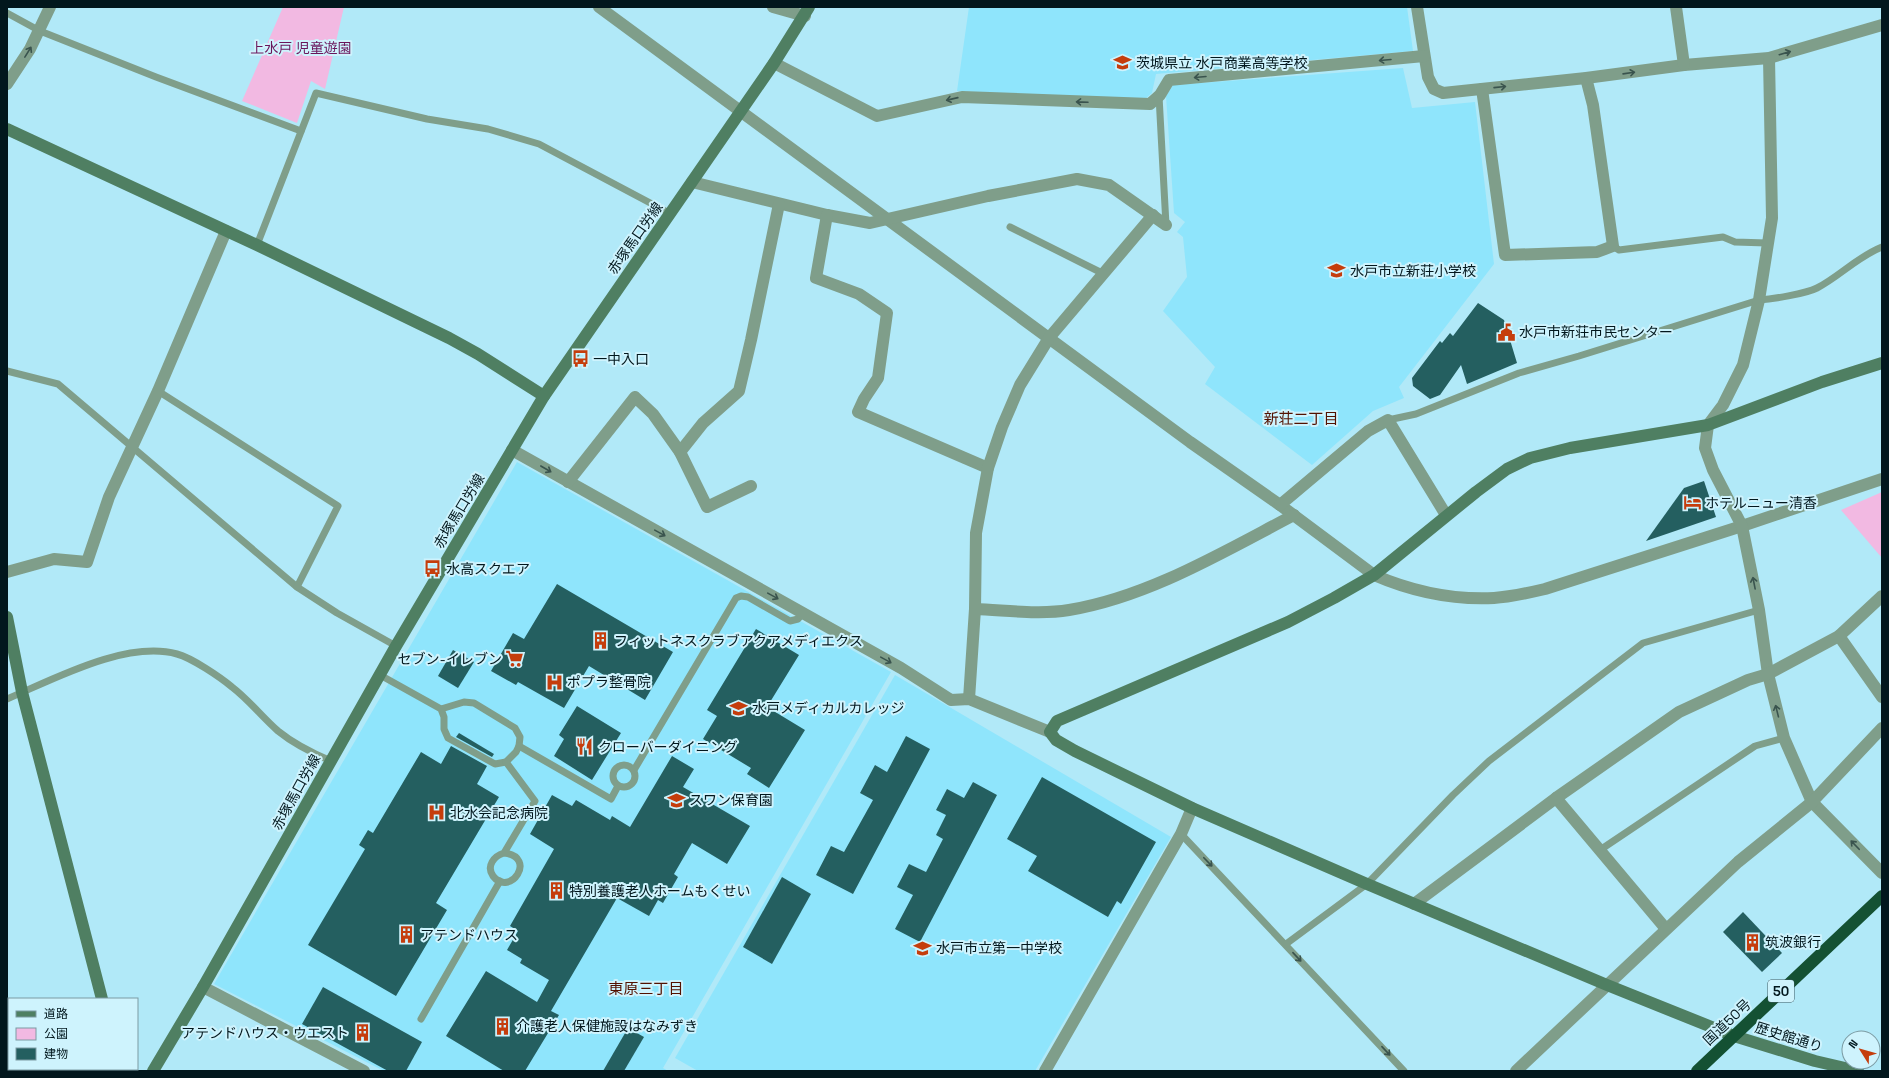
<svg xmlns="http://www.w3.org/2000/svg" width="1889" height="1078" font-family="'Space Grotesk','Noto Sans JP',sans-serif">
	<rect width="100%" height="100%" fill="#b1e9f8"/>
	<g fill="#8fe5fc">
		<polygon points="969,7 1407,7 1413,51 1156,74 1152,93 1144,100 957,91"/>
		<polygon points="1403,68 1412,108 1475,102 1494,264 1399,387 1404,398 1373,411 1312,465 1205,384 1215,367 1163,311 1187,277 1183,237 1177,232 1185,222 1174,213 1166,96 1173,85"/>
		<polygon points="517,462 891,672 663,1068 668,1071 384,1071 214,984"/>
		<polygon points="895,675 1171,837 1035,1071 698,1071 675,1058"/>
	</g>
	<g fill="#f2b9e2">
		<polygon points="283,7 344,7 325,89 311,81 297,123 242,101"/>
		<polygon points="1882,492 1882,558 1841,510"/>
	</g>
	<g fill="#245f60">
		<polygon points="1478,303 1504,320 1517,363 1467,384 1461,365 1440,395 1430,399 1413,386 1412,378 1440,341 1442,343 1450,333 1453,336"/>
		<polygon points="1704,481 1716,517 1646,541 1684,488"/>
		<polygon points="557,584 673,652 645,700 589,666 564,708 518,682 516,685 491,671 513,633 524,639"/>
		<polygon points="756,629 799,655 767,707 805,730 769,788 747,774 751,768 703,739 717,716 707,710"/>
		<polygon points="453,650 474,662 458,688 438,676"/>
		<polygon points="577,706 621,733 592,780 554,756 564,739 559,735"/>
		<polygon points="459,733 494,754 492,757 456,737"/>
		<polygon points="906,736 930,749 853,894 816,875 831,846 844,852 873,800 860,793 875,765 887,772"/>
		<polygon points="451,746 487,766 477,784 499,797 436,903 447,910 396,996 308,945 365,849 359,845 368,830 373,833 421,752 441,764"/>
		<polygon points="672,756 694,769 683,787 750,826 727,864 692,843 674,874 678,877 663,903 658,900 649,916 617,898 551,1011 559,1015 525,1071 504,1071 446,1036 486,971 537,1002 549,980 520,963 522,959 507,950 518,931 510,926 554,849 530,834 552,795 572,806 576,800 610,820 612,816 630,827"/>
		<polygon points="1042,777 1156,842 1121,904 1117,901 1108,917 1028,871 1037,856 1007,839"/>
		<polygon points="973,782 997,795 920,942 895,929 913,895 897,887 909,864 926,872 943,839 936,835 946,815 936,810 947,789 964,798"/>
		<polygon points="782,877 811,894 772,964 743,947"/>
		<polygon points="1743,912 1782,953 1762,972 1723,932"/>
		<polygon points="323,987 422,1042 406,1071 388,1071 302,1024"/>
		<polygon points="628,1028 644,1037 624,1071 603,1071"/>
	</g>
	<g fill="none" stroke-linecap="round" stroke-linejoin="round">
		<g stroke="#7f9e8a" stroke-width="7">
			<polyline points="7,13 40,31 156,77 301,131"/>
			<polyline points="1159,96 1166,225"/>
			<polyline points="1010,227 1102,273"/>
			<polyline points="257,245 316,93 427,119 488,129 539,144 671,214"/>
			<polyline points="1613,246 1619,250 1723,237 1735,242 1767,243"/>
			<polyline points="7,371 58,384 297,587 337,613 396,646"/>
			<polyline points="158,391 338,506 297,587"/>
			<path d="M1388,420L1416,414L1519,373L1579,356L1759,300C1772,299 1805,294 1817,288C1840,276 1857,257 1882,247"/>
			<polyline points="380,675 441,709 444,717 444,729 448,738 495,764 506,762 516,752 519,746 520,737 515,728 474,703 464,702 441,709"/>
			<path d="M7,699C54,679 126,640 177,654C192,658 220,677 232,687C249,700 262,717 278,731C294,744 312,753 331,761"/>
			<polyline points="519,746 611,799 618,786"/>
			<circle cx="624" cy="776" r="11"/>
			<polyline points="634,770 736,598 741,596 748,597 790,621 798,619 803,613"/>
			<polyline points="1181,834 1404,1071"/>
			<polyline points="1600,850 1755,746 1784,738"/>
			<path d="M504,853C538,857 510,898 493,876C486,866 494,856 504,853L535,801L506,762"/>
			<polyline points="1286,944 1367,884 1453,795 1489,761 1643,643 1759,610"/>
			<polyline points="421,1019 500,881"/>
		</g>
		<g stroke="#7f9e8a" stroke-width="12">
			<path d="M599,7L1190,442L1280,505L1374,575C1411,591 1453,600 1494,598C1511,597 1528,593 1545,589L1742,526L1882,479"/>
			<polyline points="773,7 805,16"/>
			<polyline points="1417,7 1428,77 1434,89 1443,93 1586,78 1684,65 1769,58 1882,25"/>
			<polyline points="1676,7 1684,65"/>
			<polyline points="1769,58 1772,218 1759,300 1743,365 1723,405 1708,425 1705,448 1713,470 1742,526 1759,610 1768,674 1784,738 1812,802 1882,873"/>
			<polyline points="774,63 877,116 962,97 1150,104 1160,95 1169,80 1424,56"/>
			<polyline points="7,84 30,49 50,7"/>
			<polyline points="1482,89 1505,255 1597,252 1613,246 1593,105 1586,78"/>
			<polyline points="692,182 827,215 870,223 988,196 1077,179 1109,185 1166,225"/>
			<polyline points="827,215 816,278 859,294 887,313 878,378 864,399 858,412 988,468"/>
			<polyline points="512,450 901,668 951,700 969,699 1050,732"/>
			<polyline points="680,452 703,423 739,391 751,340 779,204"/>
			<polyline points="568,482 635,397 653,414 680,452 707,507 751,486"/>
			<polyline points="1280,505 1368,431 1388,420 1446,515"/>
			<polyline points="7,572 54,559 87,562 109,497 158,391 226,231"/>
			<path d="M975,609C1005,610 1039,615 1069,610C1148,597 1223,552 1294,515"/>
			<polyline points="1839,636 1882,697"/>
			<polyline points="969,699 975,609 976,533 988,468 1002,427 1020,385 1049,338 1153,215"/>
			<polyline points="1556,798 1666,929"/>
			<polyline points="1414,904 1556,798 1679,712 1748,680 1768,674 1839,636 1882,596"/>
			<polyline points="203,987 364,1071"/>
			<polyline points="1045,1071 1181,834 1192,808"/>
			<polyline points="1516,1071 1738,862 1812,802 1882,728"/>
		</g>
		<g stroke="#4f7f62" stroke-width="12">
			<polyline points="7,129 257,245 449,338 478,354 544,396"/>
			<polyline points="7,617 22,692 102,999"/>
			<polyline points="122,1069 122,1071"/>
			<polyline points="153,1071 203,987 396,646 544,396 774,63 809,7"/>
			<polyline points="1858,1071 1815,1061 1734,1036 1607,985 1367,884 1192,808 1075,751 1056,740 1050,732 1057,721 1288,622 1334,598 1374,575 1476,492 1507,469 1530,458 1570,448 1708,425 1822,382 1882,363"/>
		</g>
		<polyline stroke="#145133" stroke-width="12" points="1697,1071 1882,896"/>
	</g>
	<defs><path id="oneway-shaft" d="M-6 0H5M1.5-3L5.5 0L1.5 3" fill="none" stroke-width="1.6" stroke-linecap="round" stroke-linejoin="round"/></defs>
	<g stroke="#3a544e">
		<use href="#oneway-shaft" transform="translate(28 52) rotate(-58)"/>
		<use href="#oneway-shaft" transform="translate(1785 53) rotate(-16)"/>
		<use href="#oneway-shaft" transform="translate(1385 60) rotate(175)"/>
		<use href="#oneway-shaft" transform="translate(1629 73) rotate(-8)"/>
		<use href="#oneway-shaft" transform="translate(1200 77) rotate(175)"/>
		<use href="#oneway-shaft" transform="translate(1500 87) rotate(-6)"/>
		<use href="#oneway-shaft" transform="translate(952 99) rotate(167)"/>
		<use href="#oneway-shaft" transform="translate(1082 102) rotate(-178)"/>
		<use href="#oneway-shaft" transform="translate(546 469) rotate(30)"/>
		<use href="#oneway-shaft" transform="translate(660 533) rotate(29)"/>
		<use href="#oneway-shaft" transform="translate(1754 583) rotate(-101)"/>
		<use href="#oneway-shaft" transform="translate(773 596) rotate(29)"/>
		<use href="#oneway-shaft" transform="translate(886 660) rotate(29)"/>
		<use href="#oneway-shaft" transform="translate(1777 711) rotate(-104)"/>
		<use href="#oneway-shaft" transform="translate(1855 845) rotate(-134)"/>
		<use href="#oneway-shaft" transform="translate(1208 862) rotate(46)"/>
		<use href="#oneway-shaft" transform="translate(1297 957) rotate(47)"/>
		<use href="#oneway-shaft" transform="translate(1386 1051) rotate(47)"/>
	</g>
	<defs>
		<symbol id="school-bare" viewBox="-9 -9 18 18"><path d="M0-5L7-2L0 1L-7-2ZM-4 1L0 2.5L4 1V4Q0 6-4 4Z" fill="#c53d0c" stroke="#cef3fd" stroke-width="2.5" paint-order="stroke"/></symbol>
		<symbol id="civic-bare" viewBox="-9 -9 18 18"><path d="M-.6-6.5H3V-4.5H.6V-3L4-1V1h2V6H-6V1h2V-1L-.6-3ZM-1.2 2.5V6h2.4V2.5Z" fill="#c53d0c" stroke="#cef3fd" stroke-width="2.5" paint-order="stroke"/></symbol>
		<symbol id="bus-bare" viewBox="-9 -9 18 18"><path d="M-5-6H5V4H4V6H2V4H-2V6H-4V4H-5ZM-3.5-4V0h7V-4ZM-3.5 1.2v1.5H-2V1.2ZM2 1.2v1.5H3.5V1.2Z" fill="#c53d0c" stroke="#cef3fd" stroke-width="2.5" paint-order="stroke"/></symbol>
		<symbol id="hotel-bare" viewBox="-9 -9 18 18"><path d="M-6-4.5h1.5V1H6V5H4.5V3h-9V5H-6ZM-4 0a1.8 1.8 0 1 1 3.6 0ZM.5 0V-2.5h3Q6-2.5 6 0Z" fill="#c53d0c" stroke="#cef3fd" stroke-width="2.5" paint-order="stroke"/></symbol>
		<symbol id="building-bare" viewBox="-9 -9 18 18"><path d="M-4-6H4V6H1V3H-1V6H-4ZM-2.5-4.3h1.7v1.8h-1.7ZM.8-4.3h1.7v1.8H.8ZM-2.5-1h1.7V.8h-1.7ZM.8-1h1.7V.8H.8Z" fill="#c53d0c" stroke="#cef3fd" stroke-width="2.5" paint-order="stroke"/></symbol>
		<symbol id="supermarket-bare" viewBox="-9 -9 18 18"><path d="M-6-5.5h2.5l.6 2H6L4.5 2H-2.5L-4.4-4H-6ZM-1.5 3.2a1.3 1.3 0 1 0 .1 0ZM3 3.2a1.3 1.3 0 1 0 .1 0Z" fill="#c53d0c" stroke="#cef3fd" stroke-width="2.5" paint-order="stroke"/></symbol>
		<symbol id="hospital-bare" viewBox="-9 -9 18 18"><path d="M-5-5h3v3.5h4V-5h3V5h-3V1.5h-4V5h-3Z" fill="#c53d0c" stroke="#cef3fd" stroke-width="2.5" paint-order="stroke"/></symbol>
		<symbol id="restaurant-bare" viewBox="-9 -9 18 18"><path d="M-5-6h1v4h1v-4h1v4h1v-4h1v5L-1.5 .5V6h-2V.5L-5-1ZM5-6V6H3V1.5H1.5Q1.5-4 5-6Z" fill="#c53d0c" stroke="#cef3fd" stroke-width="2.5" paint-order="stroke"/></symbol>
	</defs>
	<g fill-rule="evenodd">
		<use href="#school-bare" x="1110" y="50" width="25" height="25"/>
		<use href="#school-bare" x="1324" y="258" width="25" height="25"/>
		<use href="#civic-bare" x="1494" y="320" width="25" height="25"/>
		<use href="#bus-bare" x="568" y="346" width="25" height="25"/>
		<use href="#hotel-bare" x="1680" y="490" width="25" height="25"/>
		<use href="#bus-bare" x="420" y="556" width="25" height="25"/>
		<use href="#building-bare" x="588" y="628" width="25" height="25"/>
		<use href="#supermarket-bare" x="502" y="646" width="25" height="25"/>
		<use href="#hospital-bare" x="542" y="670" width="25" height="25"/>
		<use href="#school-bare" x="726" y="696" width="25" height="25"/>
		<use href="#restaurant-bare" x="572" y="734" width="25" height="25"/>
		<use href="#school-bare" x="664" y="788" width="25" height="25"/>
		<use href="#hospital-bare" x="424" y="800" width="25" height="25"/>
		<use href="#building-bare" x="544" y="878" width="25" height="25"/>
		<use href="#building-bare" x="394" y="922" width="25" height="25"/>
		<use href="#building-bare" x="1740" y="930" width="25" height="25"/>
		<use href="#school-bare" x="910" y="936" width="25" height="25"/>
		<use href="#building-bare" x="490" y="1014" width="25" height="25"/>
		<use href="#building-bare" x="350" y="1020" width="25" height="25"/>
	</g>
	<g text-anchor="middle" stroke-width="4" stroke-linejoin="round" paint-order="stroke">
		<rect fill="#cef3fd" stroke="#3f5960" stroke-width="1" x="1768" y="980" width="26" height="22" rx="3"/>
		<g font-size="13" font-weight="bold" fill="#02171d">
			<text x="1781" y="996">50</text>
		</g>
		<g font-size="14" fill="#6a145a" stroke="#cef3fd">
			<text x="301" y="53">上水戸 児童遊園</text>
		</g>
		<g font-size="14" fill="#02171d" stroke="#cef3fd" text-anchor="start">
			<text x="1136" y="68">茨城県立 水戸商業高等学校</text>
			<text x="1350" y="276">水戸市立新荘小学校</text>
			<text x="1519" y="337">水戸市新荘市民センター</text>
			<text x="593" y="364">一中入口</text>
			<text x="1705" y="508">ホテルニュー清香</text>
			<text x="446" y="574">水高スクエア</text>
			<text x="614" y="646">フィットネスクラブアクアメディエクス</text>
			<text x="502" y="664" text-anchor="end">セブン-イレブン</text>
			<text x="567" y="687">ポプラ整骨院</text>
			<text x="752" y="713">水戸メディカルカレッジ</text>
			<text x="598" y="752">クローバーダイニング</text>
			<text x="689" y="805">スワン保育園</text>
			<text x="450" y="818">北水会記念病院</text>
			<text x="569" y="896">特別養護老人ホームもくせい</text>
			<text x="420" y="940">アテンドハウス</text>
			<text x="1765" y="947">筑波銀行</text>
			<text x="936" y="953">水戸市立第一中学校</text>
			<text x="516" y="1031">介護老人保健施設はなみずき</text>
			<text x="349" y="1038" text-anchor="end">アテンドハウス・ウエスト</text>
		</g>
		<g font-size="14" fill="#02171d" stroke="#cef3fd">
			<text transform="translate(635 238) rotate(-55)" y="5">赤塚馬口労線</text>
			<text transform="translate(459 511) rotate(-59)" y="5">赤塚馬口労線</text>
			<text transform="translate(296 792) rotate(-61)" y="5">赤塚馬口労線</text>
			<text transform="translate(1727 1022) rotate(-43)" y="5">国道50号</text>
			<text transform="translate(1789 1037) rotate(17)" y="5">歴史館通り</text>
		</g>
		<g font-size="15" fill="#531100" stroke="#cef3fd">
			<text x="1301" y="424">新荘二丁目</text>
			<text x="646" y="994">東原三丁目</text>
		</g>
	</g>
	<rect width="1889" height="1078" fill="none" stroke="#02171d" stroke-width="16"/>
	<rect x="8" y="998" width="130" height="72" fill="#cef3fd" stroke="#7c9ba3"/>
	<rect x="16" y="1011" width="20" height="6" fill="#4f7f62" stroke="#7c9ba3"/>
	<text x="44" y="1018" font-size="12" fill="#02171d">道路</text>
	<rect x="16" y="1028" width="20" height="12" fill="#f2b9e2" stroke="#7c9ba3"/>
	<text x="44" y="1038" font-size="12" fill="#02171d">公園</text>
	<rect x="16" y="1048" width="20" height="12" fill="#245f60" stroke="#7c9ba3"/>
	<text x="44" y="1058" font-size="12" fill="#02171d">建物</text>
	<g transform="translate(1861 1050) rotate(307)"><circle r="19" fill="#cef3fd" stroke="#7c9ba3"/>
	<path d="M0-3L7 15L0 10L-7 15Z" fill="#c53d0c"/>
	<text y="-6" font-size="11" font-weight="bold" text-anchor="middle" fill="#02171d">N</text>
	</g>
</svg>
